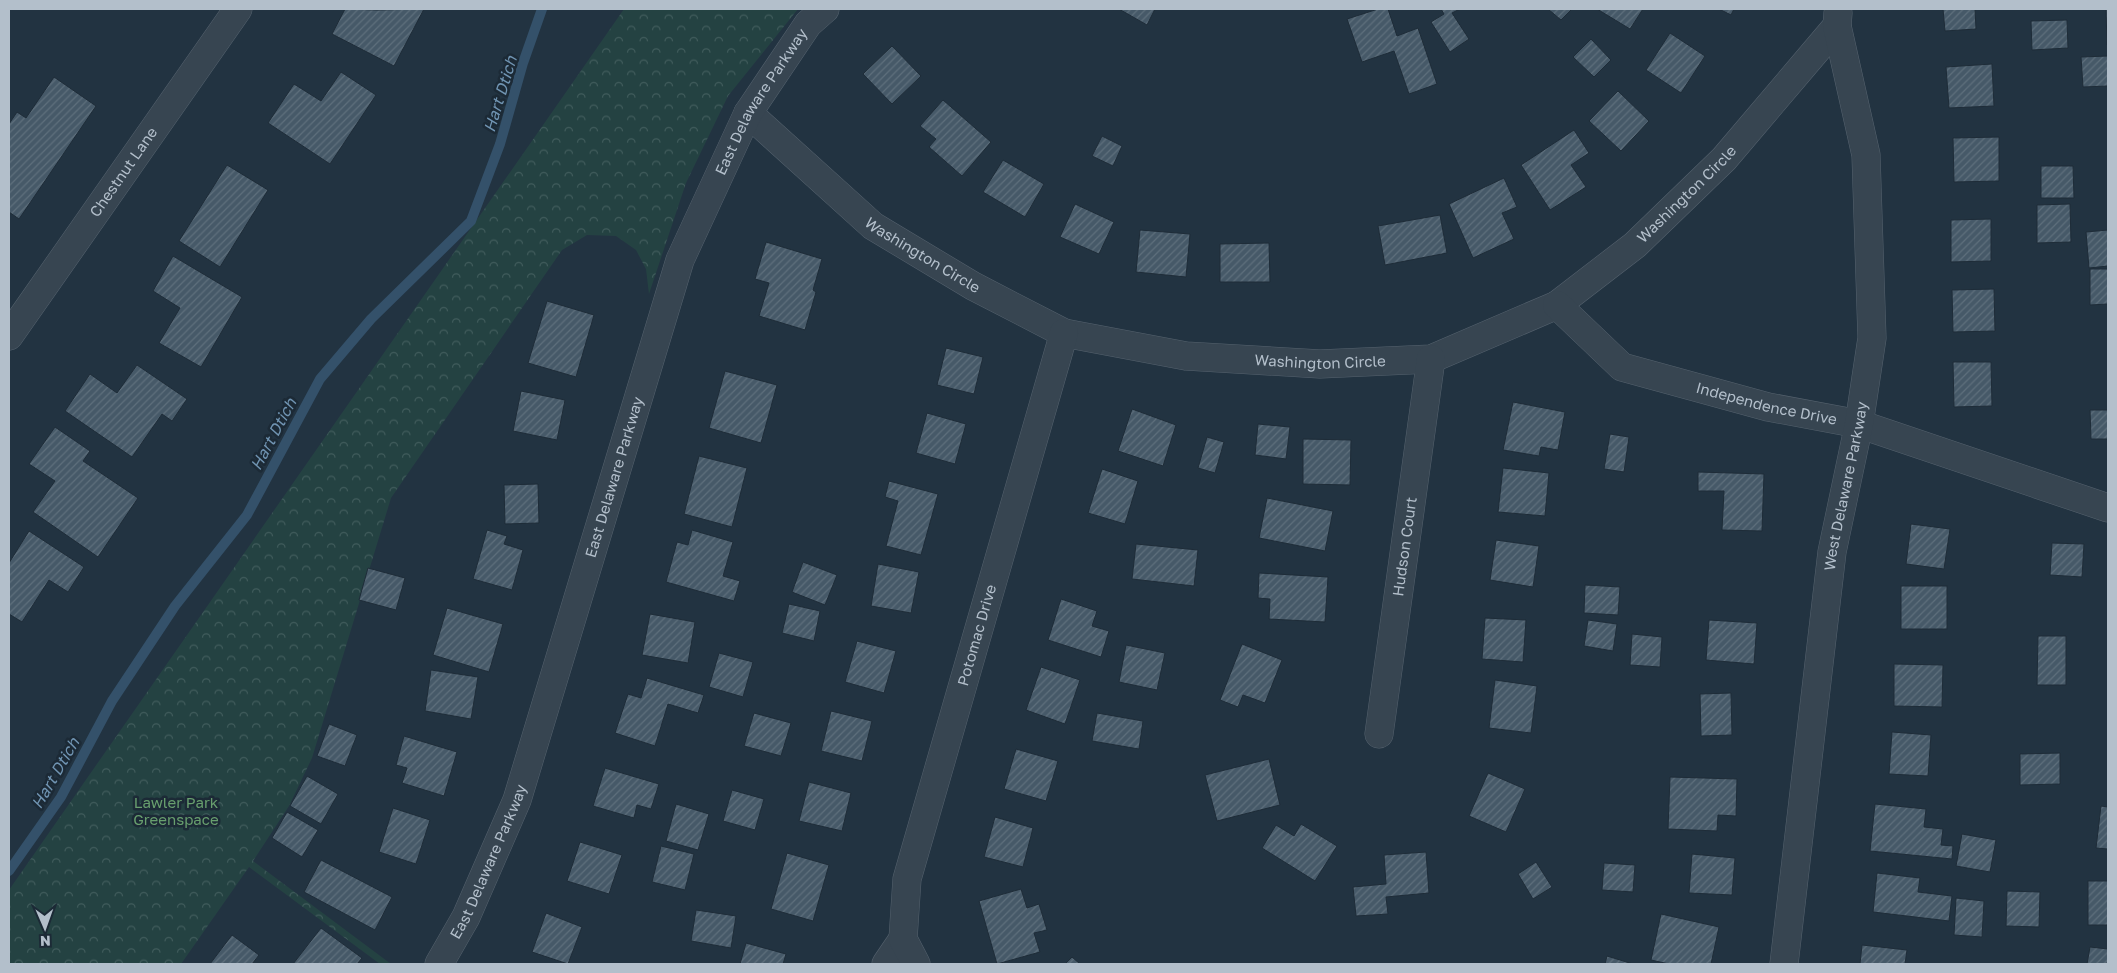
<svg xmlns="http://www.w3.org/2000/svg" width="2117" height="973" font-family="'Golos Text',sans-serif">
	<defs>
		<pattern id="park-crowns" width="20" height="18" patternUnits="userSpaceOnUse" patternTransform="scale(1.25)"><rect width="20" height="18" fill="#244242"/><path d="M2 6a3 3 0 1 1 6 0M12 15a3 3 0 1 1 6 0" fill="none" stroke="#415c5c"/></pattern>
		<pattern id="building-hatch" width="6" height="6" patternUnits="userSpaceOnUse" patternTransform="scale(1.25)"><rect width="6" height="6" fill="#465968"/><path d="M-1 1l2-2M0 6l6-6M5 7l2-2" fill="none" stroke="#5e6f7c"/></pattern>
	</defs>
	<rect width="100%" height="100%" fill="#223341"/>
	<polygon fill="url(#park-crowns)" points="624,9 798,9 728,96 686,183 649,294 646,269 636,250 616,236 587,235 562,250 391,498 312,758 289,806 253,861 391,964 380,964 249,867 181,964 9,964 9,890"/>
	<g fill="none" stroke-linecap="round" stroke-linejoin="round">
		<polyline stroke="#34516a" stroke-width="10" points="9,871 61,797 112,701 175,606 247,515 320,379 371,319 471,221 500,144 523,63 542,9"/>
	</g>
	<g fill="url(#building-hatch)" stroke="#1e2c38">
		<polygon points="345,9 377,10 424,9 394,66 332,34"/>
		<polygon points="1119,9 1155,9 1147,25"/>
		<polygon points="1378,9 1388,9 1397,36 1418,28 1437,84 1409,94 1394,51 1362,62 1347,19"/>
		<polygon points="1441,9 1460,9 1452,13 1469,39 1450,52 1431,22 1444,14"/>
		<polygon points="1548,9 1572,9 1561,20"/>
		<polygon points="1597,9 1643,9 1630,29"/>
		<polygon points="1719,9 1734,9 1731,15"/>
		<polygon points="1943,9 1975,9 1976,29 1945,31"/>
		<polygon points="2106,9 2108,9 2108,45 2107,45"/>
		<polygon points="2067,20 2068,48 2032,50 2031,21"/>
		<polygon points="1670,33 1705,56 1681,93 1646,70"/>
		<polygon points="1591,39 1611,60 1594,77 1573,57"/>
		<polygon points="892,46 921,76 892,104 863,74"/>
		<polygon points="2108,56 2108,86 2083,87 2081,57"/>
		<polygon points="1992,64 1994,106 1949,108 1946,67"/>
		<polygon points="341,72 376,95 330,164 268,123 294,84 321,101"/>
		<polygon points="54,77 96,106 19,219 9,212 9,124 17,112 26,118"/>
		<polygon points="1618,91 1649,121 1621,151 1589,121"/>
		<polygon points="943,100 991,142 962,176 929,147 936,139 920,126"/>
		<polygon points="1574,130 1589,153 1571,165 1586,187 1550,210 1521,165"/>
		<polygon points="1102,136 1122,146 1113,166 1092,156"/>
		<polygon points="1999,137 1999,181 1954,182 1953,138"/>
		<polygon points="1003,160 1044,184 1025,217 983,192"/>
		<polygon points="227,165 268,190 220,267 179,241"/>
		<polygon points="2041,166 2073,166 2074,198 2041,198"/>
		<polygon points="1504,178 1517,207 1502,213 1514,239 1473,258 1449,204"/>
		<polygon points="1075,204 1114,222 1099,254 1060,237"/>
		<polygon points="2070,204 2071,242 2037,243 2037,205"/>
		<polygon points="1440,215 1447,253 1385,265 1378,226"/>
		<polygon points="1991,219 1991,261 1951,262 1951,220"/>
		<polygon points="1140,230 1190,234 1186,277 1136,272"/>
		<polygon points="2108,230 2108,266 2089,268 2086,232"/>
		<polygon points="766,242 822,259 813,290 816,292 805,330 759,316 769,283 755,279"/>
		<polygon points="1269,243 1270,282 1220,282 1220,244"/>
		<polygon points="173,256 242,297 201,367 159,343 180,308 153,291"/>
		<polygon points="2090,269 2108,269 2108,304 2090,305"/>
		<polygon points="1994,289 1995,331 1953,332 1952,290"/>
		<polygon points="547,301 594,315 576,377 528,363"/>
		<polygon points="946,348 983,357 974,394 937,385"/>
		<polygon points="1953,362 1991,362 1992,406 1954,407"/>
		<polygon points="137,365 187,399 172,421 162,414 132,457 65,411 90,374 117,393"/>
		<polygon points="725,371 777,385 761,443 709,428"/>
		<polygon points="521,391 565,400 557,440 513,431"/>
		<polygon points="1513,402 1565,412 1558,450 1541,447 1539,456 1503,450"/>
		<polygon points="1132,409 1176,425 1163,466 1118,451"/>
		<polygon points="2090,410 2108,410 2108,439 2091,439"/>
		<polygon points="927,413 966,424 955,464 916,453"/>
		<polygon points="1258,424 1290,427 1286,459 1255,455"/>
		<polygon points="55,427 90,451 83,461 138,498 98,557 33,512 55,481 29,464"/>
		<polygon points="1610,434 1629,437 1624,472 1604,469"/>
		<polygon points="1207,437 1224,442 1215,473 1198,468"/>
		<polygon points="1303,439 1351,440 1350,485 1303,484"/>
		<polygon points="699,456 747,468 732,527 684,514"/>
		<polygon points="1503,468 1549,473 1545,516 1498,512"/>
		<polygon points="1102,469 1138,481 1125,524 1088,513"/>
		<polygon points="1698,472 1764,474 1762,531 1722,530 1724,491 1698,491"/>
		<polygon points="889,481 938,494 921,555 886,546 898,501 885,497"/>
		<polygon points="538,484 539,523 505,524 504,485"/>
		<polygon points="1267,498 1333,511 1325,551 1259,538"/>
		<polygon points="1911,524 1950,529 1944,569 1906,564"/>
		<polygon points="487,530 507,536 504,544 523,550 512,590 473,579"/>
		<polygon points="692,530 733,542 723,576 740,581 734,601 666,582 677,542 688,545"/>
		<polygon points="29,531 84,567 68,592 49,580 22,622 9,614 9,563"/>
		<polygon points="1496,540 1539,546 1533,587 1490,580"/>
		<polygon points="2052,543 2084,544 2082,577 2050,575"/>
		<polygon points="1136,544 1198,550 1194,586 1132,579"/>
		<polygon points="803,562 837,575 825,605 792,592"/>
		<polygon points="878,564 919,572 911,613 871,606"/>
		<polygon points="368,568 405,578 396,610 359,600"/>
		<polygon points="1259,573 1328,577 1325,622 1269,619 1270,599 1258,598"/>
		<polygon points="1585,585 1620,587 1618,615 1584,613"/>
		<rect x="1901" y="586" width="46" height="43"/>
		<polygon points="1061,599 1097,611 1092,626 1109,631 1101,657 1048,640"/>
		<polygon points="789,604 820,611 814,641 782,633"/>
		<polygon points="447,608 503,624 489,672 433,655"/>
		<polygon points="650,614 695,622 688,663 642,655"/>
		<polygon points="1485,618 1526,620 1523,662 1482,659"/>
		<polygon points="1588,620 1617,624 1613,651 1584,646"/>
		<polygon points="1709,620 1757,623 1754,664 1706,660"/>
		<polygon points="1632,634 1662,637 1660,667 1630,665"/>
		<polygon points="2038,636 2066,636 2066,685 2037,685"/>
		<polygon points="857,641 896,651 884,693 845,682"/>
		<polygon points="1242,644 1282,660 1265,703 1243,695 1238,707 1220,700"/>
		<polygon points="1126,645 1165,653 1157,690 1119,682"/>
		<polygon points="719,653 753,662 743,697 709,687"/>
		<polygon points="1894,664 1943,665 1942,707 1894,706"/>
		<polygon points="1041,667 1080,680 1065,724 1026,710"/>
		<polygon points="431,670 478,677 471,719 425,711"/>
		<polygon points="647,678 704,695 698,713 668,704 655,746 615,733 628,694 641,698"/>
		<polygon points="1495,680 1537,686 1531,733 1489,728"/>
		<polygon points="1731,693 1732,735 1701,736 1700,694"/>
		<polygon points="831,711 872,721 862,761 821,751"/>
		<polygon points="754,713 791,723 781,756 744,746"/>
		<polygon points="1097,713 1143,721 1139,749 1092,741"/>
		<polygon points="329,724 357,735 345,766 317,756"/>
		<polygon points="1892,732 1931,735 1928,776 1889,774"/>
		<polygon points="404,736 457,752 444,796 402,783 407,768 396,765"/>
		<polygon points="1016,749 1058,761 1046,801 1004,789"/>
		<polygon points="2060,753 2060,784 2020,785 2020,754"/>
		<polygon points="1269,759 1280,805 1217,821 1205,775"/>
		<polygon points="605,768 659,784 651,809 637,805 634,818 593,806"/>
		<polygon points="1488,773 1525,789 1506,832 1469,816"/>
		<polygon points="307,776 338,794 321,824 290,806"/>
		<polygon points="1670,777 1737,779 1736,816 1718,815 1717,831 1668,829"/>
		<polygon points="809,782 851,793 842,831 799,821"/>
		<polygon points="732,790 764,799 755,830 723,821"/>
		<polygon points="676,804 709,814 698,850 666,841"/>
		<polygon points="1875,804 1926,809 1924,827 1943,829 1941,845 1953,846 1952,859 1870,851"/>
		<polygon points="2101,806 2108,807 2108,849 2096,848"/>
		<polygon points="393,808 430,820 416,864 379,852"/>
		<polygon points="287,812 318,830 302,857 272,838"/>
		<polygon points="995,817 1033,828 1023,867 984,857"/>
		<polygon points="1301,824 1337,846 1315,881 1262,848 1276,825 1294,836"/>
		<polygon points="1962,834 1996,840 1990,872 1956,866"/>
		<polygon points="580,842 622,855 609,894 567,881"/>
		<polygon points="661,846 694,854 685,890 652,882"/>
		<polygon points="1426,852 1429,893 1386,897 1388,914 1356,916 1353,887 1386,884 1384,855"/>
		<polygon points="787,853 829,865 813,921 771,909"/>
		<polygon points="1692,854 1735,858 1732,895 1689,893"/>
		<polygon points="321,860 392,897 375,930 304,892"/>
		<polygon points="1536,862 1552,887 1533,899 1518,874"/>
		<polygon points="1604,863 1635,865 1633,892 1602,890"/>
		<polygon points="1877,873 1920,878 1918,892 1952,896 1949,921 1873,912"/>
		<rect x="2088" y="881" width="20" height="44"/>
		<polygon points="1021,889 1027,908 1039,904 1047,930 1034,933 1040,952 997,964 979,901"/>
		<polygon points="2007,891 2040,892 2039,927 2006,926"/>
		<polygon points="1956,898 1984,901 1982,937 1954,935"/>
		<polygon points="696,910 736,916 731,948 691,941"/>
		<polygon points="546,913 582,927 568,964 532,952"/>
		<polygon points="1661,914 1719,927 1711,964 1669,964 1651,960"/>
		<polygon points="321,928 362,958 357,964 293,964"/>
		<polygon points="232,935 259,955 252,964 210,964"/>
		<polygon points="746,943 786,954 783,964 740,964"/>
		<polygon points="1862,945 1907,950 1905,964 1860,964"/>
		<polygon points="2090,947 2108,949 2108,964 2087,964"/>
		<polygon points="1607,956 1633,964 1605,964"/>
		<polygon points="1072,957 1080,964 1065,964"/>
	</g>
	<g fill="none" stroke-linecap="round" stroke-linejoin="round">
		<defs>
			<g id="minor">
				<path id="s1" d="M748,113L873,226L973,286L1064,333L1186,356L1320,364L1431,359L1557,305L1635,245L1724,159L1837,26"/>
				<path id="s2" d="M1557,305L1622,367L1768,407L1859,424L2108,508"/>
				<path id="s3" d="M9,336L238,9"/>
				<path id="s4" d="M1379,734L1431,359"/>
				<path id="s5" d="M439,964L466,917L517,800L680,260L748,113L808,24L825,9"/>
				<polyline points="886,964 903,939"/>
				<path id="s6" d="M916,964L903,939L907,879L1064,333"/>
				<path id="s7" d="M1784,964L1832,552L1859,424L1872,338L1866,155L1837,26L1838,13"/>
			</g>
		</defs>
		<use href="#minor" stroke="#55626e" stroke-width="29"/>
		<use href="#minor" stroke="#374551" stroke-width="28"/>
	</g>
	<g text-anchor="middle" stroke-width="5" stroke-linejoin="round" paint-order="stroke">
		<g font-size="15" fill="#b3bfcb" stroke="#1c2a36">
			<text dy="5" stroke="none"><textPath href="#s5" startOffset="924">East Delaware Parkway</textPath></text>
			<text dy="5" stroke="none"><textPath href="#s3" startOffset="200">Chestnut Lane</textPath></text>
			<text dy="5" stroke="none"><textPath href="#s1" startOffset="1065">Washington Circle</textPath></text>
			<text dy="5" stroke="none"><textPath href="#s1" startOffset="226">Washington Circle</textPath></text>
			<text dy="5" stroke="none"><textPath href="#s1" startOffset="646">Washington Circle</textPath></text>
			<text dy="5" stroke="none"><textPath href="#s2" startOffset="239">Independence Drive</textPath></text>
			<text dy="5" stroke="none"><textPath href="#s5" startOffset="519">East Delaware Parkway</textPath></text>
			<text dy="5" stroke="none"><textPath href="#s7" startOffset="482">West Delaware Parkway</textPath></text>
			<text dy="5" stroke="none"><textPath href="#s4" startOffset="189">Hudson Court</textPath></text>
			<text dy="5" stroke="none"><textPath href="#s6" startOffset="342">Potomac Drive</textPath></text>
			<text dy="5" stroke="none"><textPath href="#s5" startOffset="114">East Delaware Parkway</textPath></text>
		</g>
		<g font-size="15" fill="#689f6e" stroke="#1c2a36">
			<text x="176" y="808">Lawler Park<tspan x="176" dy="17">Greenspace</tspan></text>
		</g>
		<g font-size="16" font-style="italic" fill="#7094b2" stroke="#1c2a36">
			<text transform="translate(500 94) rotate(-73)" y="6">Hart Dtich</text>
			<text transform="translate(273 434) rotate(-62)" y="6">Hart Dtich</text>
			<text transform="translate(55 773) rotate(-60)" y="6">Hart Dtich</text>
		</g>
	</g>
	<rect width="2117" height="973" fill="none" stroke="#b3bfcb" stroke-width="20"/>
	<g transform="translate(45 928) rotate(178)" stroke="#1c2a36" stroke-width="4" paint-order="stroke">
	<path d="M0-4L9 19L0 12L-9 19Z" fill="#b3bfcb"/>
	<text y="-8" font-size="14" font-weight="bold" text-anchor="middle" fill="#b3bfcb">N</text>
	</g>
</svg>
